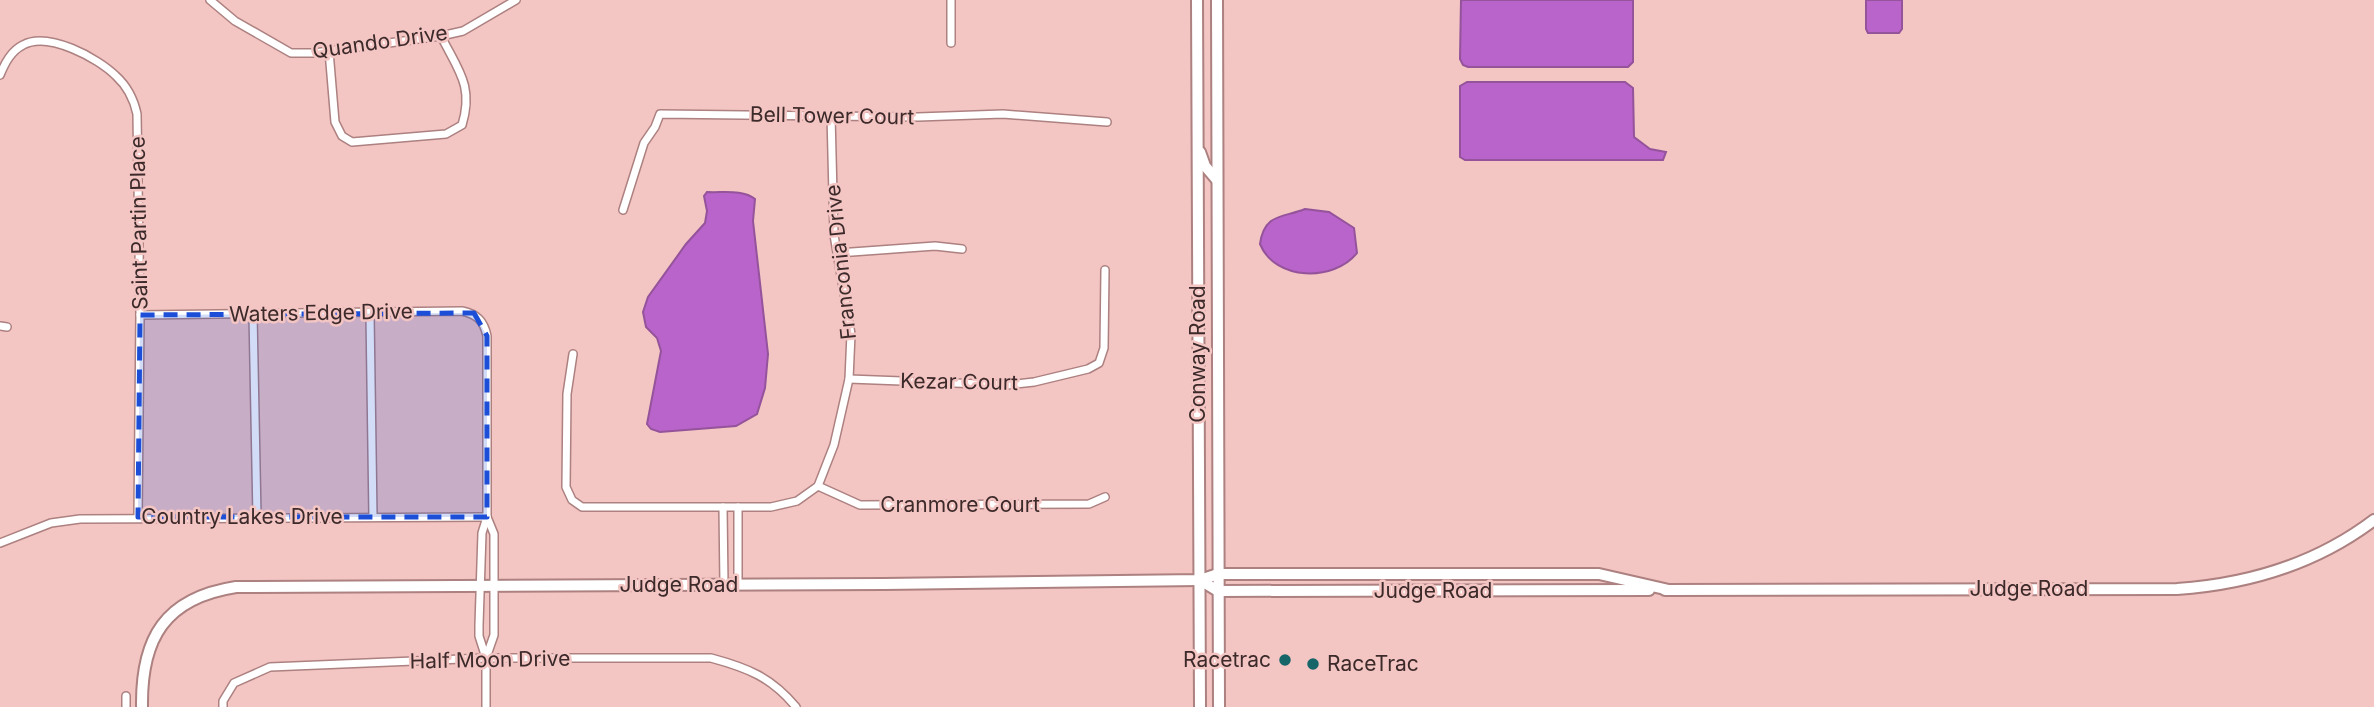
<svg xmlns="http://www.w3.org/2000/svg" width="2374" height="707" font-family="Inter,sans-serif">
	<rect width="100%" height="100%" fill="#f3c5c3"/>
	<g fill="#b964ca" stroke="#94539a" stroke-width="2">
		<polygon points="1461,0 1633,0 1633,62 1628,67 1468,67 1463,65 1460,59"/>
		<polygon points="1866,0 1902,0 1902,29 1899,33 1868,33 1866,29"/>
		<polygon points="1467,82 1625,82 1633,88 1634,137 1650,149 1666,152 1663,160 1465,160 1460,157 1460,86"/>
		<path d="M707,192C722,193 743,189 755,199L753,221L768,354L765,388L757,414L736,426L660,432L651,429L647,424L661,351L657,338L646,327L643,312L648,297L686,244L705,223L707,211L704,196Z"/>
		<path d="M1305,209L1329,212L1354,228L1357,253C1334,282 1275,281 1260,244C1264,213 1283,218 1305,209Z"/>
	</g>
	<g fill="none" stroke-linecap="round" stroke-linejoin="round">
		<defs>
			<g id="street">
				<polyline points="210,0 235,21 291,53 314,53 441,36 463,31 516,0"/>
				<polyline points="951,0 951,43"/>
				<path d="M329,51L335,122L342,136L352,142L446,134L462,125C474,86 458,70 441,36"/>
				<path d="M0,75C5,63 11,51 23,45C48,31 98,58 116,76C127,86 134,100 137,114L140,315L138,517"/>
				<polyline points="623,210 644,143 655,127 660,114 918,117 1003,114 1107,122"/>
				<polyline points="838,253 935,246 962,249"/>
				<polyline points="253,314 257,517"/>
				<polyline points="370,314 373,517"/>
				<path d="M140,315L462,311C477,314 484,321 487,336V517L482,533L479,625V636L486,658"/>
				<polyline points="0,326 7,327"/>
				<polyline points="573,354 567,394 566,487 572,500 582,507 771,507 797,501 818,486 834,445 849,379 851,334 834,235 831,115"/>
				<polyline points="849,379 1007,385 1034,382 1088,369 1099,363 1104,348 1105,270"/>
				<polyline points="818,486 860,505 1089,504 1105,497"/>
				<polyline points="723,507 724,585"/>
				<polyline points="738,507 738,585"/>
				<polyline points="0,543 51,523 80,519 487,517"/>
				<polyline points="126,696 126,707"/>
				<path d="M223,707V701L234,683L270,667L486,658H711C748,668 771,677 796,707"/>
				<polyline points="486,707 486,658 494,635 494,534 487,517"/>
			</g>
			<g id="secondary">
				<polyline points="1197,0 1200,707"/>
				<polyline points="1217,0 1219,707"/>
				<polyline points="1200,152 1205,166 1217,180"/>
				<polyline points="1200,580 1218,591 1649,590"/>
				<path d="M1665,590L2177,589C2250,584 2316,564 2374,520"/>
				<path d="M142,707C141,638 165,598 236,587L884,584L1200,580L1218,574H1599L1669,590"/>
			</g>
		</defs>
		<use href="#street" stroke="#ac8180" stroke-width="10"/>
		<use href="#secondary" stroke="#ac8180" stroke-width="14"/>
		<use href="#street" stroke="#fff" stroke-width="7"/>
		<use href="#secondary" stroke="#fff" stroke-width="10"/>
	</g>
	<path fill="#1d4ed8" fill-opacity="0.2" stroke="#1d4ed8" stroke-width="5" stroke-dasharray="14 9" stroke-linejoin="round" d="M474,313L487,336V517H138L140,315Z"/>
	<g fill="#166569" stroke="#f3c5c3" stroke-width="2.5">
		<circle cx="1285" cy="660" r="7"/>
		<circle cx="1313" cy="664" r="7"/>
	</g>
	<g text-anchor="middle" stroke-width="5" stroke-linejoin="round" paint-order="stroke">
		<g font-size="21" fill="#3c2a2a" stroke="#f3c5c3">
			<text transform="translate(380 42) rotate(-8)" y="7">Quando Drive</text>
			<text transform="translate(832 116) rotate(1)" y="7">Bell Tower Court</text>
			<text transform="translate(139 223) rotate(-91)" y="7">Saint Partin Place</text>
			<text transform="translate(841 262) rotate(-96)" y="7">Franconia Drive</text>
			<text transform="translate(321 313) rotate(-1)" y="7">Waters Edge Drive</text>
			<text transform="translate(1198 354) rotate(-90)" y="7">Conway Road</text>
			<text transform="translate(959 382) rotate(1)" y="7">Kezar Court</text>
			<text x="960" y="512">Cranmore Court</text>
			<text x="242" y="524">Country Lakes Drive</text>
			<text x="679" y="592">Judge Road</text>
			<text x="2029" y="596">Judge Road</text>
			<text x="1433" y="598">Judge Road</text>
			<text transform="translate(490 660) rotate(-1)" y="7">Half Moon Drive</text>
		</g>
		<g font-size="21" fill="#3c2a2a" stroke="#f3c5c3" text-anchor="end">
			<text x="1271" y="667">Racetrac</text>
			<text x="1327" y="671" text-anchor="start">RaceTrac</text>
		</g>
	</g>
</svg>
